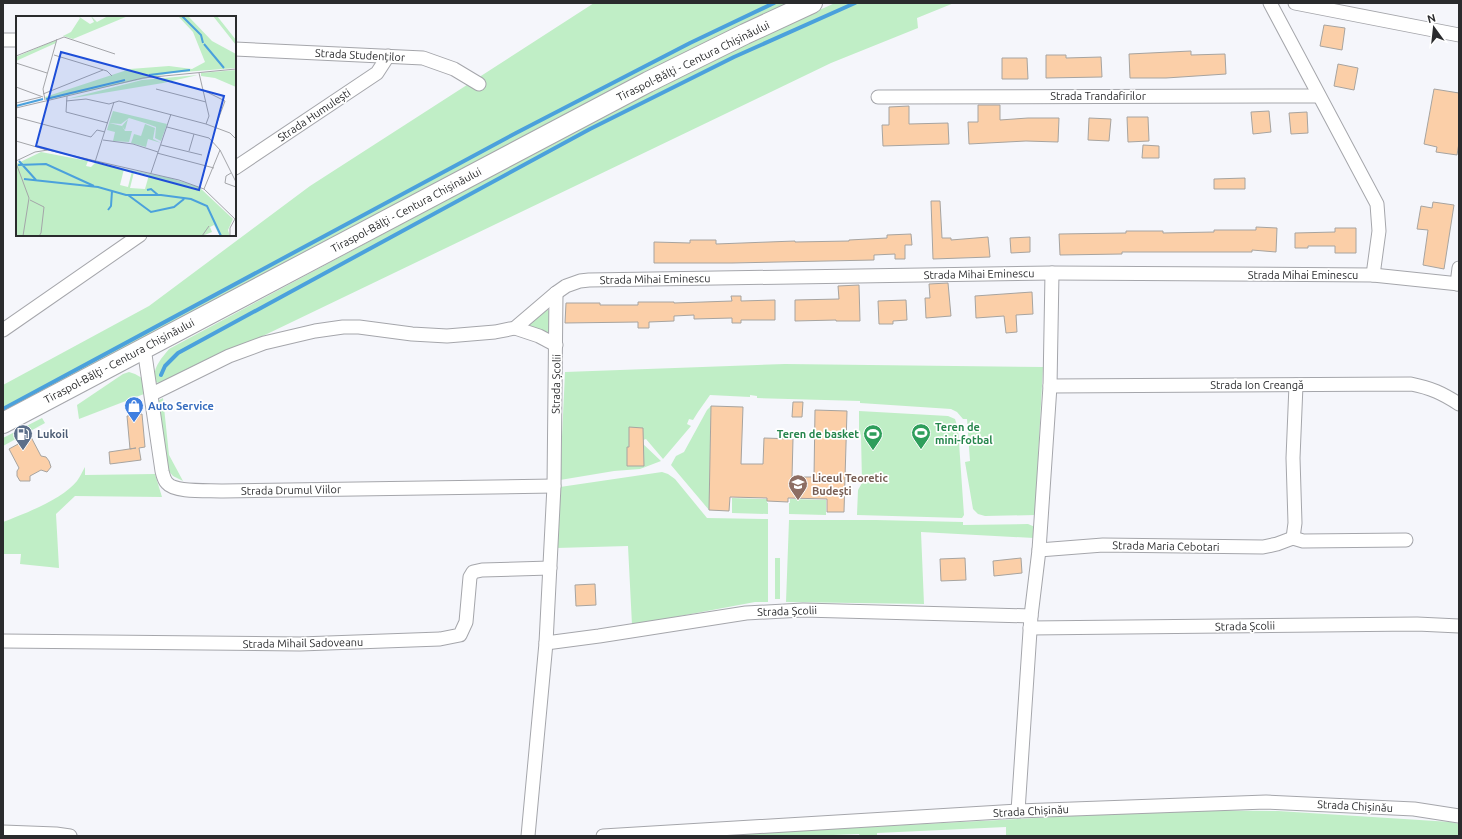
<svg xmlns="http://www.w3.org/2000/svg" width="1462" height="839" font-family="Ubuntu,sans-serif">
	<rect width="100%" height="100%" fill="#f5f6fb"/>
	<g fill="#c0eec6">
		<polygon points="594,3 797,3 3,418 3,385 149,306 310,186"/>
		<path d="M835,3H954L917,18L918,28L831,63L163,384L155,382C152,368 161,359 169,349L608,113L740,46Z"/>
		<polygon points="544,309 548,310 551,313 551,334 549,335 527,329 527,323"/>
		<polygon points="785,364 1043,367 1035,515 985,516 978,514 973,509 965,462 970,461 967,419 963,419 957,412 951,409 860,403 860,401 757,398 757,396 750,395 750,397 710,395 698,412 693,420 689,419 687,424 691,426 663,459 646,439 643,440 642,443 661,461 640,469 614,471 560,480 565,372"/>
		<polygon points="129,372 135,374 142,378 144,394 79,419 77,405 123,374"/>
		<polygon points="163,398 169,455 183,481 173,476 168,470 157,401"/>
		<polygon points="711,406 709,510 671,465 676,456 684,452 707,410"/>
		<polygon points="859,411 948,416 955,419 958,428 964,515 962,518 857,515 858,490 862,483 861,435 859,431"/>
		<polygon points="42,418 45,423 3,446 3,438"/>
		<path d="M85,467V475L155,474L162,497L75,496L56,514L59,568L20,564L21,554H3V522C24,514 63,499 77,481C80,477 82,472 85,467Z"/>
		<polygon points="662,472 668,474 675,479 707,518 768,519 768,602 755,602 632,625 628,546 556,548 560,487"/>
		<polygon points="732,498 767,499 767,503 768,503 768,514 732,513"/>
		<polygon points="790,499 826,500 826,515 789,514 789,503 790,503"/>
		<polygon points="789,520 876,520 963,522 963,525 1028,524 1035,527 1034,538 921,532 924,604 786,602"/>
		<rect x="775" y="558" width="5" height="41"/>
		<polygon points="1187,810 1278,811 1451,822 1459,824 1459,836 1006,836 1006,827 877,833 877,836 860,836 859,834 808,836 694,836"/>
	</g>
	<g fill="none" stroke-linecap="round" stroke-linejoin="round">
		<g stroke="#4ba1dc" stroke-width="4">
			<polyline points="161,375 165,366 178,353 590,129 734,57 855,3"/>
			<polyline points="3,409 516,133 690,43 774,3"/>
		</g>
	</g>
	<g fill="#fbcfa8" stroke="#a7a4a0">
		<polygon points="1324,25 1345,28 1342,50 1320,46"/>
		<polygon points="1191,51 1191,55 1225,54 1226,74 1166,78 1130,78 1129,54"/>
		<polygon points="1046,55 1066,55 1066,58 1101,57 1102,77 1046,78"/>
		<polygon points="1002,58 1027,58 1028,79 1002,79"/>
		<polygon points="1338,64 1358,68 1354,90 1334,86"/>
		<polygon points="1434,89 1459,93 1459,143 1457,155 1436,152 1437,147 1424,144"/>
		<polygon points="978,105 1000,105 1000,120 1028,118 1059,118 1058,142 1026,141 969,144 968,122 978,122"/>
		<polygon points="909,106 909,124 948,123 949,144 883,146 882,125 889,125 889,107"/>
		<polygon points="1269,111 1271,132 1253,134 1251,112"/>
		<polygon points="1307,112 1308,133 1291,134 1289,113"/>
		<polygon points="1127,117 1148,117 1149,141 1128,142"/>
		<polygon points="1089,118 1111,119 1109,141 1088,140"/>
		<polygon points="1143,145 1159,146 1159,158 1142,158"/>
		<polygon points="1245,178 1245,189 1214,189 1214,179"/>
		<polygon points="931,201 940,201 942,238 951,238 951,240 988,237 990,257 933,259"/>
		<polygon points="1433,202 1454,205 1444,269 1423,265 1428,230 1417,229 1421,206 1432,208"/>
		<polygon points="1256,227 1277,228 1276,252 1252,250 1252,252 1122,252 1122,254 1060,255 1059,234 1126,233 1126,231 1163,231 1163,233 1214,232 1214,230 1256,230"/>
		<polygon points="1335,228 1356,228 1356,253 1335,253 1335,246 1308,246 1308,248 1295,248 1295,233 1335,232"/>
		<polygon points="911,234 912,245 905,245 905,259 895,259 895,254 874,255 874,260 732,263 654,263 654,242 690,243 690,240 716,240 716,244 795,241 795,242 849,241 849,240 887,238 887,235"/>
		<polygon points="1030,237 1030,252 1011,253 1010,238"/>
		<polygon points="948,283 951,316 926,318 925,298 930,298 929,284"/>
		<polygon points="859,285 860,321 836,321 836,320 795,321 795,300 839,299 838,286"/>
		<polygon points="1032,292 1033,314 1016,315 1017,332 1006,333 1004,316 976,318 975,296"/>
		<polygon points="731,296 741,296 741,301 775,300 775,320 741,320 741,323 732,323 732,318 694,319 694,315 674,316 674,321 649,322 649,328 638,328 638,322 565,323 566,303 600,303 600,305 638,305 638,302 674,302 674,303 732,301"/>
		<polygon points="906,300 907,320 893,321 893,324 879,324 878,301"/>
		<polygon points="793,402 803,402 802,417 792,417"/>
		<polygon points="711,406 743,407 741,464 763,464 764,438 793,439 792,477 814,477 815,410 847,411 844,512 827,512 827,499 788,498 788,502 767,501 767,498 730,497 729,511 709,510"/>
		<polygon points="142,414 145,447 139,448 141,460 110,464 109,452 136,448 130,449 127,416"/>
		<polygon points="629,427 643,428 644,466 627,466 627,447 629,447"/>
		<polygon points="31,437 41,456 46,457 49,461 51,467 47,472 41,470 30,476 30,481 20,481 17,476 17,471 19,468 9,449"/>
		<polygon points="965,558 966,580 941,581 940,559"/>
		<polygon points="1021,558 1022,573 994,576 993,561"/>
		<polygon points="595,584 596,605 576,606 575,585"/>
	</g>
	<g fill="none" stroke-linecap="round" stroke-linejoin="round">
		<defs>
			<g id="minor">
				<polyline points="1270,3 1377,204 1379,231 1373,275"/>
				<polyline points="1295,3 1459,35"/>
				<polyline points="3,40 17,40"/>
				<polyline points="235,49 423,58 454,69 479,84"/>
				<polyline points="878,97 1319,96"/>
				<polyline points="235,168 377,73 388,56"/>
				<polyline points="1457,284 1459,268"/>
				<polyline points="515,328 539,336 556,345"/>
				<polyline points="3,330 140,235"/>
				<path d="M144,348L162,471C163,475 164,480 167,483C175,493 210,490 223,491L554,486"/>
				<path d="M1050,386L1411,384C1431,388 1442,393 1459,404"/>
				<polyline points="152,394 229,356 264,343 315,331 343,327 359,327 412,334 447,336 495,332 515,328 556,293 566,286 580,281 589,280 1052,273 1373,275 1459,284"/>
				<polyline points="1293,538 1295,523 1293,458 1296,385"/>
				<polyline points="1039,550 1103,545 1263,547 1277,544 1293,538 1303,541 1406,540"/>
				<polyline points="1030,628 1417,624 1459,626"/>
				<polyline points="3,641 300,644 440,639 460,635 466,622 470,577 473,572 482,570 550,568"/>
				<polyline points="546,643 599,636 746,613 803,610 1031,616"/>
				<polyline points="1018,811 1031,616 1039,550 1050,386 1052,273"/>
				<polyline points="3,832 56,834 70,836"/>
				<polyline points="528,836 546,643 554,486 556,293"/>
				<polyline points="603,836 1018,811 1266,802 1414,809 1459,816"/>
			</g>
			<polyline id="highway" points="3,423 648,82 745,34 812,3"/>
		</defs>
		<use href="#minor" stroke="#a5a6ab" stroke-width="15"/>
		<use href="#highway" stroke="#a5a6ab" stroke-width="22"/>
		<use href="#minor" stroke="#fff" stroke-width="13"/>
		<use href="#highway" stroke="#fff" stroke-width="20"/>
	</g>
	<defs>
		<symbol id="shop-pin" viewBox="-11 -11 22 30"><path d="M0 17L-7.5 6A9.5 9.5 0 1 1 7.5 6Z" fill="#3f7fe0" stroke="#fff"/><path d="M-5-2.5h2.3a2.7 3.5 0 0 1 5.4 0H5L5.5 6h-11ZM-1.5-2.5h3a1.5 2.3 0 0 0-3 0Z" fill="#fff"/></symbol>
		<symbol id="stadium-pin" viewBox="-11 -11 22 30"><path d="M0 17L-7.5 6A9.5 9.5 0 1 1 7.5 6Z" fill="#2e9e5b" stroke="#fff"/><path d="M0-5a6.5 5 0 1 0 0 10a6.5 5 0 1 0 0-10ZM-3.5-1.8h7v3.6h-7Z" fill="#fff"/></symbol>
		<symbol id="fuel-pin" viewBox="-11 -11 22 30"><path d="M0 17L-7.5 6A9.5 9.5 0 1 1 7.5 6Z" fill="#5c6f8a" stroke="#fff"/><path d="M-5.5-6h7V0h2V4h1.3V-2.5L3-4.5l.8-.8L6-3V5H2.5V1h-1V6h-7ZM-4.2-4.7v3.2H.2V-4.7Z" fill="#fff"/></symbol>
		<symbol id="school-pin" viewBox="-11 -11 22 30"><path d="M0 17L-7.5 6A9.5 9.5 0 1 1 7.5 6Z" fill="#8d6e63" stroke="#fff"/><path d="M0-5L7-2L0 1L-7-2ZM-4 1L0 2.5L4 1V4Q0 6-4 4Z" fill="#fff"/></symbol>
	</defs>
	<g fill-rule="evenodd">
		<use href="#shop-pin" x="123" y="395" width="22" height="30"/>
		<use href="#stadium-pin" x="910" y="422" width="22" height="30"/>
		<use href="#fuel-pin" x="12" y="423" width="22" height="30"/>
		<use href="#stadium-pin" x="862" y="423" width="22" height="30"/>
		<use href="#school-pin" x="787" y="473" width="22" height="30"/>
	</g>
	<g text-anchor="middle" stroke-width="3.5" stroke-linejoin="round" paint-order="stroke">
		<g font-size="11" fill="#2a2b2d" stroke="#fff">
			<text transform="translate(360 55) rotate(3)" y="4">Strada Studenților</text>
			<text transform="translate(693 61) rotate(-26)" y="4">Tiraspol-Bălţi - Centura Chișinăului</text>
			<text x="1098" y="100">Strada Trandafirilor</text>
			<text transform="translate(314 115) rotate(-34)" y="4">Strada Humulești</text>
			<text transform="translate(406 210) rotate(-28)" y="4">Tiraspol-Bălţi - Centura Chișinăului</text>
			<text transform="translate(979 274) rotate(-1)" y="4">Strada Mihai Eminescu</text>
			<text x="1303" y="279">Strada Mihai Eminescu</text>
			<text transform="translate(655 279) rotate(-1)" y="4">Strada Mihai Eminescu</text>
			<text transform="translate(119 361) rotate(-28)" y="4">Tiraspol-Bălţi - Centura Chișinăului</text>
			<text transform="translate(556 384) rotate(-89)" y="4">Strada Școlii</text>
			<text x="1257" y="389">Strada Ion Creangă</text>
			<text transform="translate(291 490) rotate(-1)" y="4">Strada Drumul Viilor</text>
			<text transform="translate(1166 546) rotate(1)" y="4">Strada Maria Cebotari</text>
			<text transform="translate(787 611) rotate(-2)" y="4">Strada Școlii</text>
			<text transform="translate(1245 626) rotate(-1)" y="4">Strada Școlii</text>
			<text transform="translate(303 643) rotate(-1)" y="4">Strada Mihail Sadoveanu</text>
			<text transform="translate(1355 806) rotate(3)" y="4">Strada Chișinău</text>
			<text transform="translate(1031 811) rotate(-3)" y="4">Strada Chișinău</text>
		</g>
		<g font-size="11" font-weight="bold" fill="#366cbe" stroke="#fff" text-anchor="start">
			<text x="148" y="410">Auto Service</text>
		</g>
		<g font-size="11" font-weight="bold" fill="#27864d" stroke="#fff" text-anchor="start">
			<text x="935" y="431">Teren de<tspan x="935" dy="13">mini-fotbal</tspan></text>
			<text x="859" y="438" text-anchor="end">Teren de basket</text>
		</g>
		<g font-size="11" font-weight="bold" fill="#4e5e75" stroke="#fff" text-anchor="start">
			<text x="37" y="438">Lukoil</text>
		</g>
		<g font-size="11" font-weight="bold" fill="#785e54" stroke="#fff" text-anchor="start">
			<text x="812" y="482">Liceul Teoretic<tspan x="812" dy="13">Budești</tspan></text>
		</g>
	</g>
	<g transform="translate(16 16)">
		<rect width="220" height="220" fill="#f5f6fb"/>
		<path d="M62,0L74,8L78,6L75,0L81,6L92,0H112L57,23L47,20L55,16L64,2ZM162,0H172L196,25L220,38V52L155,57L30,84L29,81L114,53L153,50L176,53L189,46L177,16ZM197,0H201L220,24V29ZM40,24V27L0,45V41ZM220,54V71L199,62L185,60V57ZM182,59L147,67L51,83L126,64ZM97,95L151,108L145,125L139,122L140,111L129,107L113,102L105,108L93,107ZM112,103L109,114L106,110L109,115H116L113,126L97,125L99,116L91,114L93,107L106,110ZM129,108L139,112L137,123L145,127L132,123L130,131L115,127L118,118L125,120ZM25,136L72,145L70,150L75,151L79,147L154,162L183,171L217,203L212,214L214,220H204L198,209L194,211L196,216L186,220H0V148ZM108,153L116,155L112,171L104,169ZM118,156L133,159L129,173L114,172Z" fill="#c0eec6" fill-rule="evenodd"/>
		<path fill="none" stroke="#4ba1dc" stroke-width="2" d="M166,0L185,19L187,27M188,28L208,52M133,59L174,54M30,83L109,64M0,90L27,83M3,145L20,164M2,149L30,148L78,170M8,163L82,171L110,179H145L175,183L191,190L205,220M131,174L135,173L142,179M112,179L135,196L158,191L168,183M92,194L95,190L96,175"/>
		<path fill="none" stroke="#a4a5a9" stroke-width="1" d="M38,39L91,55L96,60M0,40L48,21L99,38M0,47L31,57M183,57L193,100L190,108M0,71L27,81M140,73L190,86M187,74L209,85L199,112M27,78L87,54M51,80L50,96L92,107M29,84L27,73L41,23M50,85L70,83L93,88L103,85L190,108L214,117L220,123M0,87L25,81M0,92L127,62L220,53M0,101L75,121L81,114L89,116M151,111L193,122L204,134L220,166M87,124L117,128L142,136M0,125L31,134M145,129L186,139M173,135L178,118M141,137L198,152M0,145L19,136L32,134L163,164L188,173L220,204M79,146L98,86M0,147L13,182L7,220M135,157L155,98M215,157L210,160L209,167L220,171M188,173L204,134M14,184L28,191L25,217L23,220M186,220L193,210M214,220V212L220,201"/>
		<path fill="#1d4ed8" fill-opacity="0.15" stroke="#1d4ed8" stroke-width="2" d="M45,36L208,80L183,174L20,130Z"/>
		<rect width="220" height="220" fill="none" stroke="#2a2b2d" stroke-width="2"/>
	</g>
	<rect width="1462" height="839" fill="none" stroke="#2a2b2d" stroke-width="8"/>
	<g transform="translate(1434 28) rotate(345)" stroke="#ffffff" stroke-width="3" paint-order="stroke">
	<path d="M0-3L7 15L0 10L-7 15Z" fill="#2a2b2d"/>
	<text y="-6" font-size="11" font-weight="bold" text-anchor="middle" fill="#2a2b2d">N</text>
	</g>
</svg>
